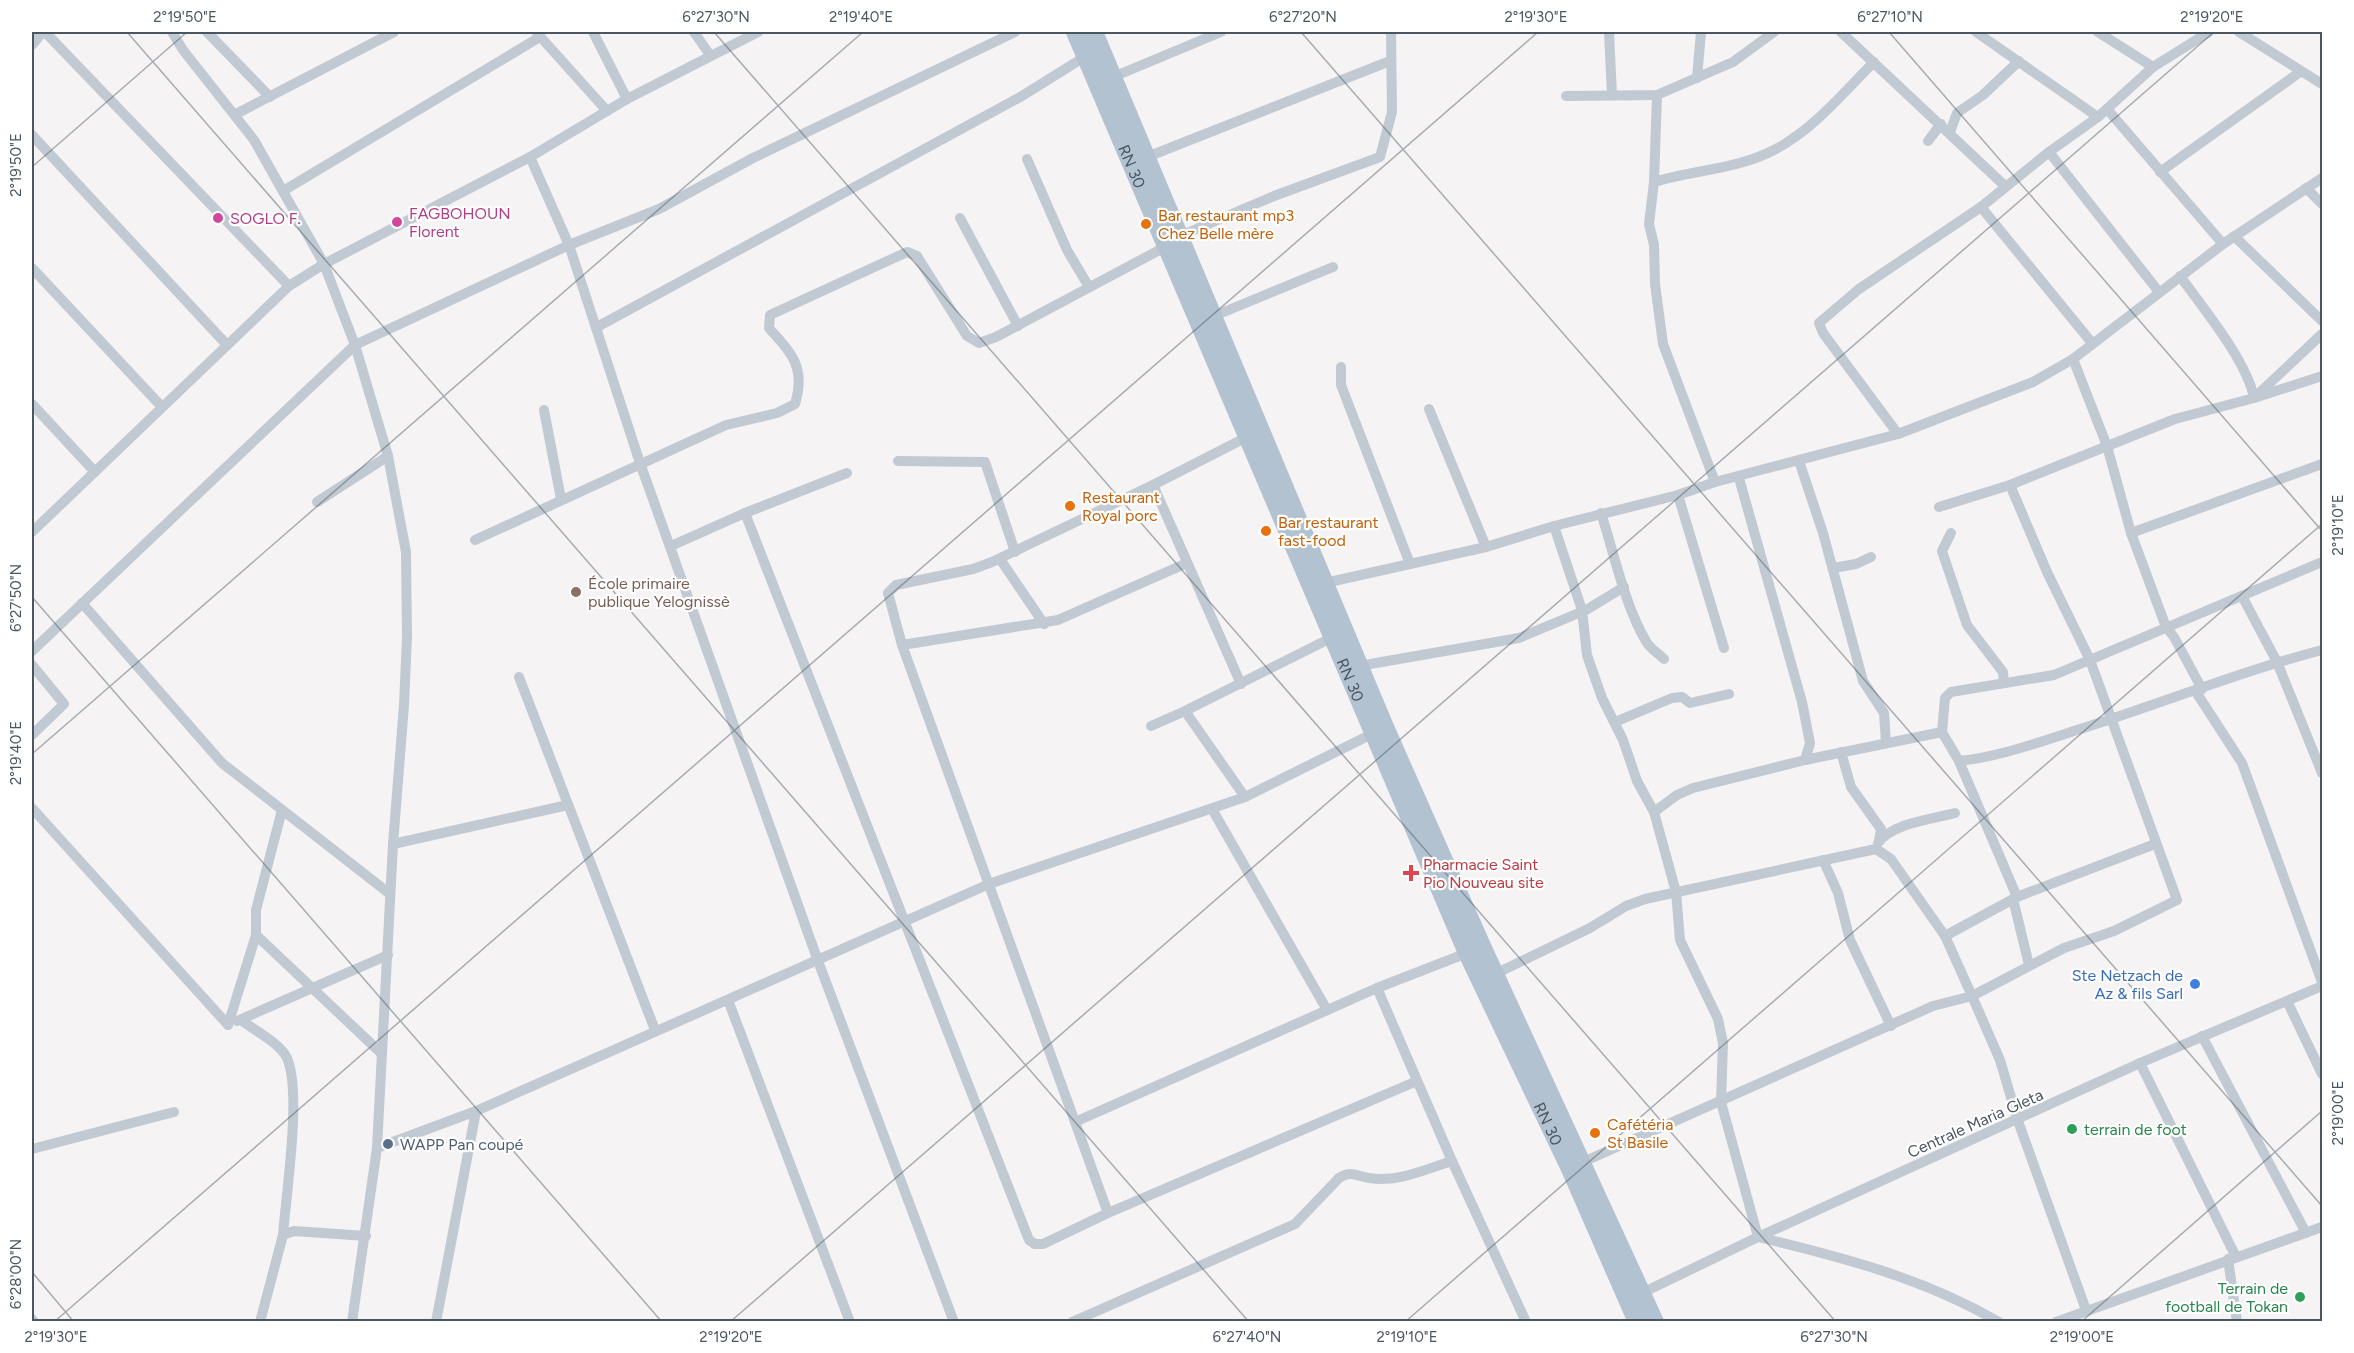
<svg xmlns="http://www.w3.org/2000/svg" width="2354" height="1353" font-family="Figtree,sans-serif">
	<rect width="100%" height="100%" fill="#f5f3f3"/>
	<g fill="none" stroke-linecap="round" stroke-linejoin="round">
		<g stroke="#c1cad2" stroke-width="10">
			<polyline points="45,32 289,286"/>
			<polyline points="172,32 183,50 254,140 324,264 355,345 388,456 406,552 407,637 404,705 393,844 377,1148 352,1322"/>
			<polyline points="207,32 270,97"/>
			<polyline points="593,32 627,99"/>
			<polyline points="694,32 710,55"/>
			<polyline points="1609,32 1612,95"/>
			<polyline points="1841,32 2005,186"/>
			<polyline points="1976,32 2098,117"/>
			<polyline points="2098,32 2153,67"/>
			<polyline points="2239,32 2322,84"/>
			<polyline points="537,33 607,111"/>
			<polyline points="32,45 43,32"/>
			<polyline points="1113,77 1221,32"/>
			<polyline points="1697,78 1701,32"/>
			<path d="M1657,95L1654,182C1693,170 1738,169 1774,150C1813,130 1843,93 1874,62"/>
			<polyline points="1566,96 1657,95 1733,62 1774,32"/>
			<polyline points="2107,109 2223,244"/>
			<polyline points="236,114 394,32"/>
			<polyline points="1950,132 1957,113 1983,95 2019,61"/>
			<polyline points="32,135 227,345"/>
			<polyline points="1928,141 1941,124"/>
			<polyline points="2049,152 2159,292"/>
			<polyline points="530,157 569,245 640,463 818,961 954,1322"/>
			<polyline points="1147,157 1390,61"/>
			<polyline points="1027,159 1067,250 1089,287"/>
			<polyline points="2160,172 2300,72"/>
			<polyline points="1654,182 1649,224 1654,245 1655,284 1663,344 1715,482"/>
			<polyline points="2306,188 2322,204"/>
			<polyline points="283,191 540,37"/>
			<polyline points="1981,207 2092,343"/>
			<polyline points="960,218 1018,326"/>
			<polyline points="1180,236 1274,196 1380,157 1392,112 1391,32"/>
			<polyline points="2234,236 2322,321"/>
			<polyline points="32,268 162,407"/>
			<path d="M2180,276C2203,308 2247,361 2254,398L2322,376"/>
			<polyline points="1214,316 1333,267"/>
			<polyline points="597,327 1022,96 1086,56"/>
			<polyline points="2073,359 2107,446 2131,533 2166,627 2174,637 2202,689"/>
			<polyline points="1341,367 1341,385 1410,564"/>
			<polyline points="32,404 95,472"/>
			<polyline points="1429,409 1486,547"/>
			<polyline points="544,410 561,499"/>
			<polyline points="1898,434 1823,333 1819,323 1859,289 1981,207 2049,152 2098,117 2153,67 2209,32"/>
			<polyline points="898,461 985,462 1015,552"/>
			<polyline points="1799,461 1823,533 1863,681 1884,713 1886,743"/>
			<polyline points="1739,478 1802,702 1810,743 1805,760"/>
			<polyline points="1153,485 1241,684"/>
			<polyline points="1678,495 1724,648"/>
			<polyline points="317,502 388,456"/>
			<polyline points="1939,507 2010,485 2175,419 2254,398 2322,334"/>
			<polyline points="745,513 1029,1240 1035,1244 1043,1244 1108,1213 1417,1081"/>
			<path d="M1601,513C1614,553 1625,607 1647,643C1651,649 1659,654 1664,659"/>
			<path d="M1554,526L1582,610L1587,655L1602,698L1623,740L1637,781L1654,812L1676,892L1680,940L1718,1019L1723,1043L1721,1102L1758,1237C1842,1257 1923,1278 1999,1322"/>
			<polyline points="32,532 289,286 324,264 530,157 627,99 758,32"/>
			<polyline points="1951,533 1942,551 1967,625 2003,672 2004,683"/>
			<polyline points="2131,533 2322,464"/>
			<path d="M475,540L726,425L777,413L795,404C806,367 792,354 769,328L770,315L907,252L917,256L967,336L979,343L996,337L1167,246"/>
			<polyline points="671,546 745,513 847,473"/>
			<polyline points="1000,559 1044,624"/>
			<polyline points="1833,568 1856,564 1871,557"/>
			<polyline points="1325,583 1486,547 1554,526 1678,495 1715,482 1898,434 2033,382 2073,359 2223,244 2322,178"/>
			<polyline points="2242,596 2277,662 2322,773"/>
			<polyline points="82,603 222,763 390,894"/>
			<polyline points="902,645 1058,620 1187,563"/>
			<polyline points="32,651 355,345 569,245 659,209 753,158 1015,32"/>
			<polyline points="32,665 64,704 32,735"/>
			<polyline points="1359,666 1519,638 1586,610 1624,587"/>
			<polyline points="519,677 655,1030"/>
			<polyline points="2196,692 2242,763 2322,982"/>
			<polyline points="1615,722 1672,698 1682,697 1690,703 1729,694"/>
			<polyline points="1151,726 1185,711"/>
			<polyline points="1841,752 1851,787 1881,829 1879,841"/>
			<path d="M1959,761C1999,757 2036,743 2074,731C2157,705 2238,672 2322,650"/>
			<polyline points="1245,797 1185,711 1331,638"/>
			<polyline points="32,808 228,1025"/>
			<polyline points="1212,809 1327,1010"/>
			<polyline points="1654,812 1677,795 1693,788 1805,760 1942,732"/>
			<path d="M1878,843C1892,823 1933,819 1955,813"/>
			<polyline points="393,844 568,805"/>
			<polyline points="1823,860 1838,893 1850,940 1891,1026"/>
			<polyline points="2017,897 1959,761 1942,732 1945,698 1951,692 2054,675 2322,562"/>
			<polyline points="2013,899 2029,965"/>
			<polyline points="256,935 381,1053"/>
			<polyline points="1945,936 2017,897 2155,844"/>
			<polyline points="1495,974 1590,928 1626,906 1645,899 1876,849 1891,859 1945,936 1972,996 2000,1060 2018,1121 2086,1310"/>
			<polyline points="1377,988 1452,1161 1526,1322"/>
			<polyline points="728,1000 850,1322"/>
			<polyline points="2287,1001 2322,1074"/>
			<path d="M241,1020C254,1030 280,1043 287,1058C302,1092 286,1194 283,1235"/>
			<polyline points="237,1021 388,955"/>
			<polyline points="228,1025 256,935 256,910 282,810"/>
			<polyline points="2202,1036 2306,1233"/>
			<polyline points="2140,1063 2236,1257"/>
			<polyline points="1075,1122 1377,988 1467,953"/>
			<polyline points="377,1148 476,1111 989,884 1245,797 1374,733"/>
			<polyline points="32,1149 174,1112"/>
			<polyline points="1583,1162 1933,1006 1972,996 2064,948 2114,931 2177,900 2090,660 2047,572 2010,485"/>
			<polyline points="1108,1213 902,645 888,593 896,585 973,569 992,562 1153,485 1247,437"/>
			<polyline points="2228,1259 2237,1322"/>
			<polyline points="1642,1293 1758,1237 2140,1063 2322,986"/>
			<polyline points="32,1319 34,1322"/>
			<polyline points="260,1322 283,1235 294,1231 366,1236"/>
			<polyline points="436,1322 476,1111"/>
			<path d="M1072,1322L1295,1224L1339,1178C1351,1170 1356,1176 1369,1178C1397,1183 1426,1169 1452,1161"/>
			<polyline points="2056,1322 2322,1227"/>
		</g>
		<g stroke="#b3c2d1" stroke-width="18">
			<path id="s1" d="M1075,32L1467,953L1570,1169L1637,1322"/>
			<polyline points="1094,32 1385,727 1482,946 1655,1322"/>
		</g>
	</g>
	<path fill="none" stroke="#4a5661" stroke-width="1.5" stroke-opacity="0.45" d="M127,32L1249,1322M714,32L1836,1322M1301,32L2322,1206M1889,32L2322,531M32,167L187,32M32,597L662,1322M32,754L863,32M32,1272L74,1322M54,1322L1538,32M730,1322L2214,32M1405,1322L2322,524M2081,1322L2322,1111"/>
	<g fill="#d1479c" stroke="#fff" stroke-width="2">
		<circle cx="218" cy="218" r="6"/>
		<circle cx="397" cy="222" r="6"/>
	</g>
	<g fill="#e8710a" stroke="#fff" stroke-width="2">
		<circle cx="1146" cy="224" r="6"/>
		<circle cx="1070" cy="506" r="6"/>
		<circle cx="1266" cy="531" r="6"/>
		<circle cx="1595" cy="1133" r="6"/>
	</g>
	<circle fill="#8d6e63" stroke="#fff" stroke-width="2" cx="576" cy="592" r="6"/>
	<path fill="#e0444e" stroke="#fff" stroke-width="2" d="M1408 864h6v6h6v6h-6v6h-6v-6h-6v-6h6z"/>
	<circle fill="#3f7fe0" stroke="#fff" stroke-width="2" cx="2195" cy="984" r="6"/>
	<g fill="#2e9e5b" stroke="#fff" stroke-width="2">
		<circle cx="2072" cy="1129" r="6"/>
		<circle cx="2300" cy="1297" r="6"/>
	</g>
	<circle fill="#5c6f8a" stroke="#fff" stroke-width="2" cx="388" cy="1144" r="6"/>
	<g text-anchor="middle" stroke-width="4.5" stroke-linejoin="round" paint-order="stroke">
		<g font-size="16" fill="#4a5661" stroke="#fff">
			<text dy="6" stroke="none"><textPath href="#s1" startOffset="146">RN 30</textPath></text>
			<text dy="6" stroke="none"><textPath href="#s1" startOffset="704">RN 30</textPath></text>
			<text dy="6" stroke="none"><textPath href="#s1" startOffset="1190">RN 30</textPath></text>
			<text transform="translate(1975 1123) rotate(-24)" y="6">Centrale Maria Gleta</text>
		</g>
		<g font-size="16" fill="#b23c85" stroke="#fff" text-anchor="start">
			<text x="409" y="219">FAGBOHOUN<tspan x="409" dy="18">Florent</tspan></text>
			<text x="230" y="224">SOGLO F.</text>
		</g>
		<g font-size="16" fill="#c56008" stroke="#fff" text-anchor="start">
			<text x="1158" y="221">Bar restaurant mp3<tspan x="1158" dy="18">Chez Belle mère</tspan></text>
			<text x="1082" y="503">Restaurant<tspan x="1082" dy="18">Royal porc</tspan></text>
			<text x="1278" y="528">Bar restaurant<tspan x="1278" dy="18">fast-food</tspan></text>
			<text x="1607" y="1130">Cafétéria<tspan x="1607" dy="18">St Basile</tspan></text>
		</g>
		<g font-size="16" fill="#785e54" stroke="#fff" text-anchor="start">
			<text x="588" y="589">École primaire<tspan x="588" dy="18">publique Yelognissè</tspan></text>
		</g>
		<g font-size="16" fill="#be3a42" stroke="#fff" text-anchor="start">
			<text x="1423" y="870">Pharmacie Saint<tspan x="1423" dy="18">Pio Nouveau site</tspan></text>
		</g>
		<g font-size="16" fill="#366cbe" stroke="#fff" text-anchor="end">
			<text x="2183" y="981">Ste Netzach de<tspan x="2183" dy="18">Az &amp; fils Sarl</tspan></text>
		</g>
		<g font-size="16" fill="#27864d" stroke="#fff" text-anchor="start">
			<text x="2084" y="1135">terrain de foot</text>
			<text x="2288" y="1294" text-anchor="end">Terrain de<tspan x="2288" dy="18">football de Tokan</tspan></text>
		</g>
		<g font-size="16" fill="#4e5e75" stroke="#fff" text-anchor="start">
			<text x="400" y="1150">WAPP Pan coupé</text>
		</g>
	</g>
	<rect width="2354" height="1353" fill="none" stroke="#ffffff" stroke-width="66"/>
	<rect x="33" y="33" width="2288" height="1287" fill="none" stroke="#4a5661" stroke-width="2"/>
	<g font-size="15" text-anchor="middle" fill="#4a5661">
		<text x="185" y="22">2°19'50"E</text>
		<text x="716" y="22">6°27'30"N</text>
		<text x="861" y="22">2°19'40"E</text>
		<text x="1303" y="22">6°27'20"N</text>
		<text x="1536" y="22">2°19'30"E</text>
		<text x="1890" y="22">6°27'10"N</text>
		<text x="2212" y="22">2°19'20"E</text>
		<text transform="translate(16 165) rotate(-90)" y="5">2°19'50"E</text>
		<text transform="translate(2338 525) rotate(-90)" y="5">2°19'10"E</text>
		<text transform="translate(16 598) rotate(-90)" y="5">6°27'50"N</text>
		<text transform="translate(16 753) rotate(-90)" y="5">2°19'40"E</text>
		<text transform="translate(2338 1113) rotate(-90)" y="5">2°19'00"E</text>
		<text transform="translate(16 1274) rotate(-90)" y="5">6°28'00"N</text>
		<text x="56" y="1342">2°19'30"E</text>
		<text x="731" y="1342">2°19'20"E</text>
		<text x="1247" y="1342">6°27'40"N</text>
		<text x="1407" y="1342">2°19'10"E</text>
		<text x="1834" y="1342">6°27'30"N</text>
		<text x="2082" y="1342">2°19'00"E</text>
	</g>
</svg>
